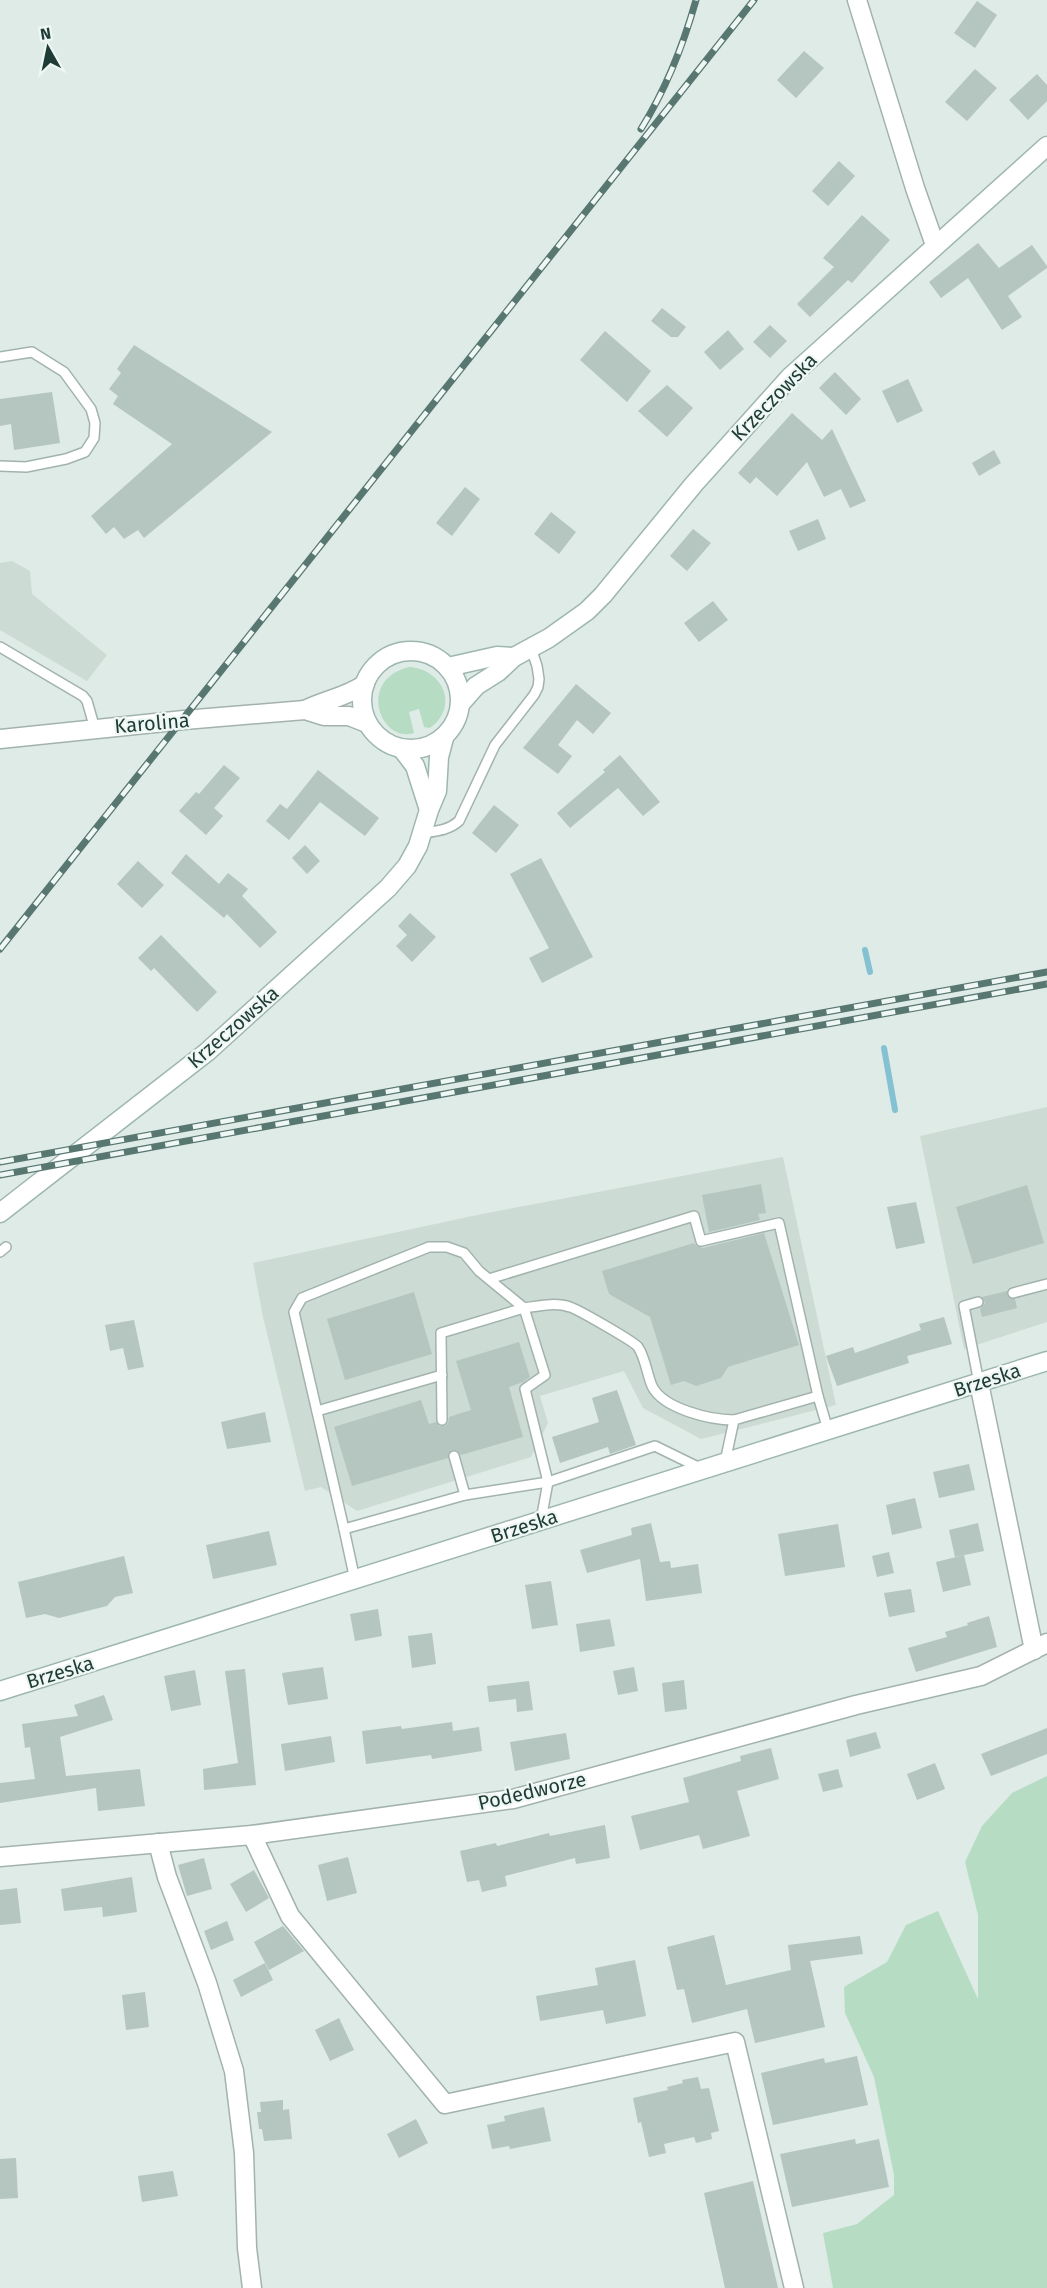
<svg xmlns="http://www.w3.org/2000/svg" width="1047" height="2288" font-family="'Fira Sans',sans-serif">
	<rect width="100%" height="100%" fill="#dfebe6"/>
	<g fill="#cddbd5">
		<polygon points="12,561 30,571 32,594 107,655 87,681 0,630 0,563"/>
		<polygon points="1047,1107 1047,1322 964,1349 920,1136"/>
		<polygon points="783,1157 836,1405 701,1439 643,1408 624,1371 540,1396 548,1423 531,1457 357,1511 321,1487 305,1491 263,1317 253,1263 482,1214"/>
	</g>
	<g fill="#b6ddc3">
		<path d="M409,667C443,669 460,707 430,728L424,727L419,709L409,712L414,733C381,744 356,680 409,667Z"/>
		<polygon points="1047,1776 1047,2288 833,2288 823,2233 857,2224 894,2195 894,2175 874,2077 845,2013 844,1987 887,1962 906,1925 938,1911 978,1999 978,1915 965,1862 982,1826 1012,1793"/>
	</g>
	<g fill="none" stroke-linecap="round" stroke-linejoin="round">
		<g stroke="#84c2d3" stroke-width="6">
			<polyline points="865,950 870,972"/>
			<polyline points="884,1048 895,1110"/>
		</g>
	</g>
	<g fill="#b4c6bf">
		<polygon points="977,1 997,15 975,48 954,33"/>
		<polygon points="804,51 824,68 796,98 777,80"/>
		<polygon points="975,69 997,88 967,121 945,102"/>
		<polygon points="1037,74 1047,85 1047,101 1028,120 1009,100"/>
		<polygon points="839,161 855,176 828,206 812,191"/>
		<polygon points="862,215 890,240 852,283 848,280 810,317 797,304 834,267 823,258"/>
		<polygon points="978,243 999,268 1032,245 1047,266 1047,268 1008,296 1022,317 1002,330 968,278 941,298 929,282"/>
		<polygon points="662,308 686,327 678,337 671,337 651,321"/>
		<polygon points="770,325 787,341 770,358 753,342"/>
		<polygon points="728,330 744,349 720,370 704,352"/>
		<polygon points="605,331 651,371 627,402 580,360"/>
		<polygon points="134,345 272,432 144,538 138,530 124,539 114,527 106,534 91,516 172,444 113,404 118,396 109,389 121,373 117,369"/>
		<polygon points="835,372 861,399 846,415 819,388"/>
		<polygon points="908,379 923,411 897,423 882,391"/>
		<polygon points="667,385 693,408 667,437 638,411"/>
		<polygon points="52,392 60,443 14,450 11,424 0,426 0,399"/>
		<polygon points="792,413 822,440 832,429 866,501 850,508 841,489 824,497 807,462 777,496 756,477 750,484 738,473"/>
		<polygon points="994,450 1001,463 979,476 972,463"/>
		<polygon points="465,487 480,499 452,536 436,523"/>
		<polygon points="551,512 576,532 559,554 534,534"/>
		<polygon points="818,519 826,539 798,551 789,531"/>
		<polygon points="693,529 711,543 687,571 670,556"/>
		<polygon points="713,601 728,620 699,642 684,623"/>
		<polygon points="576,684 611,713 593,734 577,720 558,745 572,756 558,774 523,748"/>
		<polygon points="620,755 660,802 643,816 618,788 570,828 557,813 605,772 603,770"/>
		<polygon points="224,765 240,778 214,808 223,816 206,835 179,811 196,792 199,794"/>
		<polygon points="318,770 379,818 365,836 320,802 289,840 266,821 280,804 287,809"/>
		<polygon points="494,805 519,825 496,853 472,833"/>
		<polygon points="305,845 320,861 307,874 292,858"/>
		<polygon points="186,854 219,884 228,873 248,889 242,896 277,932 260,948 227,914 224,918 171,873"/>
		<polygon points="541,858 593,957 542,983 529,958 549,948 510,874"/>
		<polygon points="138,861 164,885 142,908 117,884"/>
		<polygon points="410,913 436,937 412,962 396,946 407,935 398,926"/>
		<polygon points="161,935 217,992 197,1012 154,968 151,971 138,958"/>
		<polygon points="761,1184 766,1213 758,1214 760,1220 709,1232 702,1195"/>
		<polygon points="1027,1185 1044,1243 973,1264 956,1207"/>
		<polygon points="916,1202 925,1243 896,1249 887,1207"/>
		<polygon points="764,1233 799,1345 728,1367 721,1378 696,1386 684,1381 671,1385 650,1317 609,1294 602,1271 694,1243 697,1246 703,1248"/>
		<polygon points="1007,1291 1008,1297 1015,1299 1017,1308 982,1317 980,1309 985,1303 982,1297"/>
		<polygon points="414,1292 432,1354 345,1380 327,1319"/>
		<polygon points="944,1317 952,1344 907,1356 909,1363 837,1386 826,1356 853,1347 855,1353 921,1330 919,1324"/>
		<polygon points="134,1320 144,1367 128,1370 123,1348 110,1351 105,1325"/>
		<polygon points="519,1342 530,1377 523,1382 509,1387 523,1437 461,1455 456,1450 452,1450 448,1454 448,1458 352,1486 334,1427 421,1400 429,1424 436,1422 439,1426 445,1426 448,1423 449,1417 471,1410 456,1361"/>
		<polygon points="617,1390 636,1445 610,1454 608,1447 560,1463 552,1437 599,1422 592,1398"/>
		<polygon points="265,1412 271,1442 227,1449 221,1422"/>
		<polygon points="969,1464 975,1490 939,1498 933,1472"/>
		<polygon points="915,1498 922,1528 892,1535 886,1505"/>
		<polygon points="651,1523 660,1562 670,1561 671,1568 698,1564 702,1593 646,1601 640,1559 587,1573 580,1550 632,1535 631,1528"/>
		<polygon points="978,1523 984,1551 955,1557 949,1530"/>
		<polygon points="838,1524 845,1567 785,1576 778,1534"/>
		<polygon points="269,1531 277,1565 213,1579 206,1545"/>
		<polygon points="889,1552 894,1573 877,1577 872,1556"/>
		<polygon points="964,1555 971,1585 943,1592 936,1562"/>
		<polygon points="124,1556 133,1593 115,1597 107,1606 59,1618 45,1614 26,1618 18,1582"/>
		<polygon points="551,1581 558,1625 532,1629 525,1585"/>
		<polygon points="911,1589 915,1612 889,1617 884,1593"/>
		<polygon points="378,1609 382,1636 355,1641 350,1614"/>
		<polygon points="989,1616 997,1647 916,1672 908,1648 947,1637 945,1632 968,1625 967,1623"/>
		<polygon points="610,1619 615,1646 580,1652 576,1624"/>
		<polygon points="432,1633 436,1664 412,1668 408,1636"/>
		<polygon points="323,1667 328,1699 288,1705 282,1673"/>
		<polygon points="634,1667 638,1691 618,1695 613,1671"/>
		<polygon points="245,1669 256,1785 204,1790 203,1769 238,1763 225,1671"/>
		<polygon points="195,1670 201,1705 171,1711 164,1676"/>
		<polygon points="684,1680 687,1709 665,1712 662,1683"/>
		<polygon points="529,1681 533,1710 517,1712 516,1699 489,1702 487,1686"/>
		<polygon points="104,1695 113,1720 60,1737 66,1776 140,1769 145,1806 98,1811 96,1788 0,1803 0,1783 35,1779 30,1747 25,1748 22,1724 78,1716 74,1705"/>
		<polygon points="452,1722 453,1731 479,1727 482,1751 432,1759 431,1755 366,1764 362,1731 401,1726 402,1729"/>
		<polygon points="1047,1728 1047,1754 991,1776 981,1754"/>
		<polygon points="876,1732 881,1748 850,1757 846,1740"/>
		<polygon points="566,1733 570,1759 515,1771 510,1742"/>
		<polygon points="331,1736 335,1762 285,1771 281,1744"/>
		<polygon points="771,1748 779,1779 737,1791 750,1836 703,1849 699,1835 640,1850 631,1816 689,1802 683,1778 741,1761 740,1756"/>
		<polygon points="935,1763 945,1789 917,1800 907,1774"/>
		<polygon points="838,1769 843,1787 823,1792 818,1774"/>
		<polygon points="605,1825 610,1858 576,1864 575,1858 505,1876 507,1886 482,1892 479,1880 467,1882 460,1851 496,1843 497,1846 549,1833 550,1836"/>
		<polygon points="348,1857 357,1893 327,1901 318,1865"/>
		<polygon points="204,1858 212,1889 187,1896 178,1865"/>
		<polygon points="254,1870 269,1898 246,1912 230,1884"/>
		<polygon points="132,1877 137,1912 103,1917 102,1907 64,1911 61,1889"/>
		<polygon points="17,1888 21,1923 0,1925 0,1890"/>
		<polygon points="227,1921 234,1940 211,1950 204,1931"/>
		<polygon points="283,1926 304,1951 269,1970 254,1942"/>
		<polygon points="714,1935 726,1985 791,1970 788,1945 860,1936 863,1954 810,1961 825,2027 755,2043 747,2009 692,2023 684,1989 677,1990 667,1947"/>
		<polygon points="635,1960 646,2016 606,2024 603,2010 540,2021 536,1996 598,1985 595,1968"/>
		<polygon points="265,1963 273,1980 241,1997 233,1980"/>
		<polygon points="145,1992 149,2027 126,2030 122,1995"/>
		<polygon points="339,2018 354,2050 330,2061 315,2030"/>
		<polygon points="857,2056 868,2105 773,2125 761,2073 824,2058 825,2063"/>
		<polygon points="698,2077 701,2089 709,2088 719,2131 711,2133 712,2139 696,2143 694,2137 664,2144 666,2153 649,2157 641,2122 638,2123 633,2098 668,2090 667,2087 683,2083 682,2080"/>
		<polygon points="283,2100 283,2110 289,2109 292,2139 264,2141 262,2129 259,2129 257,2112 261,2112 260,2102"/>
		<polygon points="544,2107 551,2141 510,2149 509,2146 492,2149 487,2125 505,2121 504,2116"/>
		<polygon points="416,2119 428,2143 399,2158 387,2134"/>
		<polygon points="855,2139 856,2144 879,2139 889,2187 792,2207 780,2154"/>
		<polygon points="16,2158 18,2198 0,2199 0,2159"/>
		<polygon points="173,2171 178,2196 142,2202 138,2176"/>
		<polygon points="753,2181 778,2288 725,2288 704,2193"/>
	</g>
	<g fill="none" stroke-linecap="round" stroke-linejoin="round">
		<defs>
			<g id="lane">
				<polyline points="0,357 32,352 64,372 91,409 95,423 94,438 85,452 66,459 26,467 0,466"/>
				<polyline points="0,647 83,696 87,701 95,729"/>
				<path d="M423,833C437,831 449,830 459,821L495,745L534,695L538,687L539,679L537,666L531,648"/>
				<polyline points="0,1252 6,1247"/>
				<polyline points="489,1279 694,1216 701,1241 779,1223 818,1396"/>
				<polyline points="1013,1293 1047,1284"/>
				<polyline points="978,1302 964,1306 979,1383"/>
				<polyline points="317,1411 442,1375"/>
				<polyline points="442,1420 441,1333 524,1308 545,1375 525,1389 548,1482 465,1495 454,1456"/>
				<polyline points="725,1462 734,1420 818,1396 828,1430"/>
				<path d="M465,1495L344,1529L294,1312L302,1298L429,1247H447L464,1253L479,1271L524,1308C538,1306 556,1302 570,1307C577,1309 635,1342 638,1347C645,1357 647,1374 652,1386C663,1409 711,1420 734,1420"/>
				<polyline points="541,1520 548,1482 655,1446 700,1468"/>
				<polyline points="344,1529 355,1580"/>
			</g>
			<g id="street">
				<polyline points="857,0 915,188 935,245"/>
				<path d="M305,710C324,700 347,697 365,684"/>
				<polyline points="0,739 184,720 305,710 324,716 349,716 367,723"/>
				<polyline points="979,1383 1034,1650"/>
				<polyline points="252,1835 290,1916 445,2104 735,2042 794,2288"/>
				<polyline points="158,1843 167,1877 207,1983 234,2071 244,2153 247,2248 252,2288"/>
				<polyline points="0,1857 252,1835 513,1799 856,1705 981,1676 1047,1643"/>
			</g>
			<g id="secondary">
				<circle cx="411" cy="700" r="49"/>
				<polyline points="448,667 497,656 514,657"/>
				<polyline points="461,703 476,686 498,672 514,657 549,638 587,611 603,595 694,484 790,377 1047,146"/>
				<polyline points="402,749 415,766 429,810"/>
				<polyline points="0,1213 207,1052 388,888 407,866 418,846 429,810 437,791 439,757 444,738"/>
				<polyline points="0,1691 1047,1361"/>
			</g>
		</defs>
		<use href="#lane" stroke="#a2b3ad" stroke-width="12"/>
		<use href="#street" stroke="#a2b3ad" stroke-width="21"/>
		<use href="#secondary" stroke="#9db7af" stroke-width="21"/>
		<use href="#lane" stroke="#fff" stroke-width="9"/>
		<use href="#street" stroke="#fff" stroke-width="18"/>
		<use href="#secondary" stroke="#fff" stroke-width="18"/>
		<defs>
			<g id="rail">
				<path d="M641,129C666,89 683,46 696,0"/>
				<polyline points="0,949 754,0"/>
				<polyline points="0,1162 1047,972"/>
				<polyline points="0,1175 1047,984"/>
			</g>
		</defs>
		<use href="#rail" stroke="#597771" stroke-width="7"/>
		<use href="#rail" stroke="#eff7f4" stroke-width="4.5" stroke-dasharray="14" stroke-linecap="butt"/>
	</g>
	<g text-anchor="middle" stroke-width="4.5" stroke-linejoin="round" paint-order="stroke">
		<g font-size="20" fill="#1f3b35" stroke="#eff7f4">
			<text transform="translate(774 397) rotate(-46)" y="7">Krzeczowska</text>
			<text transform="translate(152 723) rotate(-5)" y="7">Karolina</text>
			<text transform="translate(233 1027) rotate(-41)" y="7">Krzeczowska</text>
			<text transform="translate(987 1380) rotate(-18)" y="7">Brzeska</text>
			<text transform="translate(524 1526) rotate(-18)" y="7">Brzeska</text>
			<text transform="translate(60 1672) rotate(-17)" y="7">Brzeska</text>
			<text transform="translate(532 1791) rotate(-13)" y="7">Podedworze</text>
		</g>
	</g>
	<g transform="translate(48 48) rotate(351)" stroke="#eff7f4" stroke-width="4.5" paint-order="stroke">
	<path d="M0-4.5L10 22L0 15L-10 22Z" fill="#1f3b35"/>
	<text y="-9" font-size="16" font-weight="bold" text-anchor="middle" fill="#1f3b35">N</text>
	</g>
</svg>
